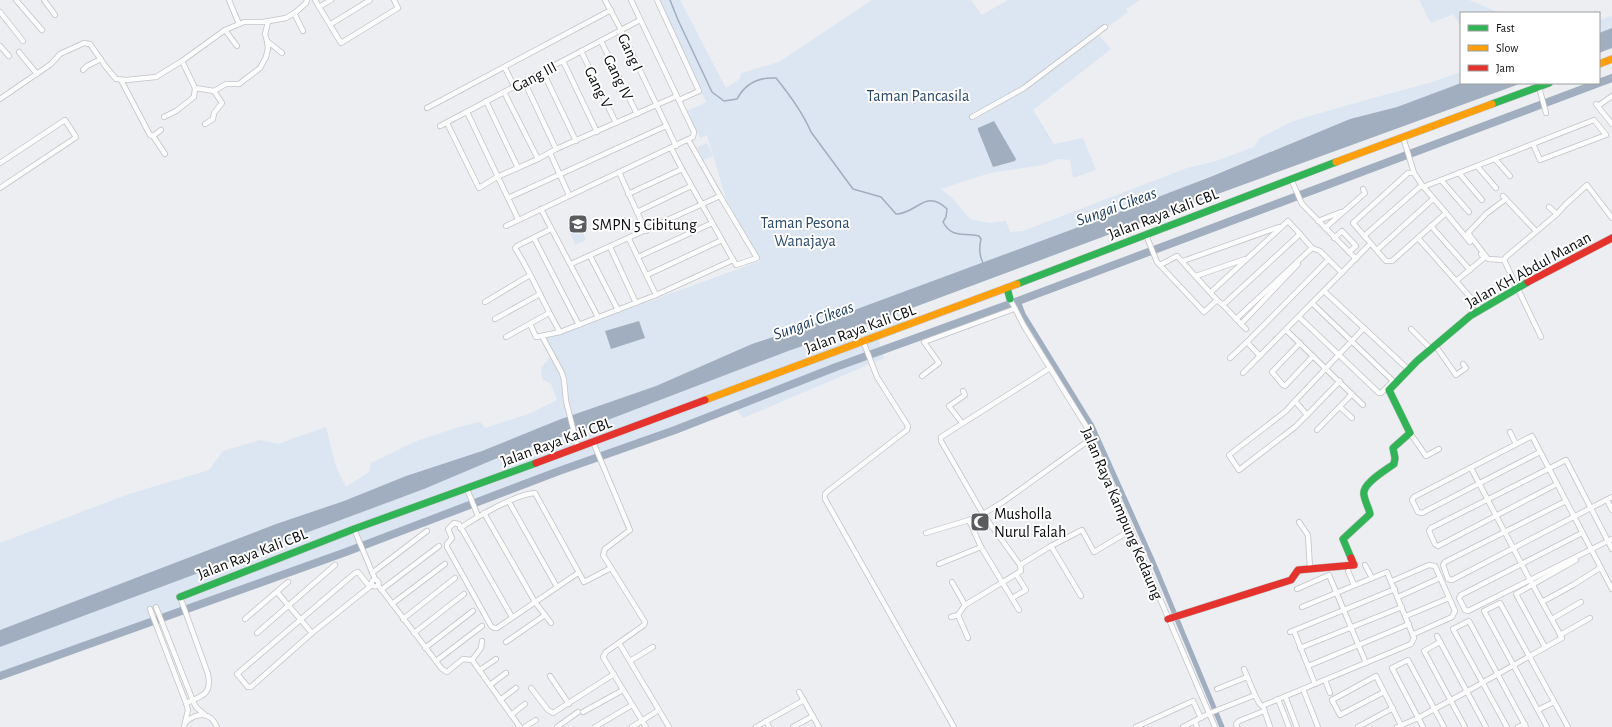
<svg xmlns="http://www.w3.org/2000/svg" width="1612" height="727" font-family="'Alegreya Sans',sans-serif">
	<rect width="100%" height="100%" fill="#eceef1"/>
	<g fill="#dbe6f2">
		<polygon points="659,0 680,0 726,88 740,79 741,73 779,62 872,0 971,0 982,15 1008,0 1140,0 1126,9 1128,12 1098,34 1111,49 1033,110 1054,144 1083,138 1096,170 1073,178 1070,160 1058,159 1043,165 990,173 941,189 953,199 970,219 989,223 1006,221 1010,232 1023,231 1187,168 1216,161 1254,147 1260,138 1293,121 1362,101 1429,83 1461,72 1461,83 1397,107 1350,119 1142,204 853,311 752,344 656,386 575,414 482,451 406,476 344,501 276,524 0,630 0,543 126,495 209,470 223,451 260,440 278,444 326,427 336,467 346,487 369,472 371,463 419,440 459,427 480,422 485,428 531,413 557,400 551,384 542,379 541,368 550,357 543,337 565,332 760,261 726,199 707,135 700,138 687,111 706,102"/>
		<polygon points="1419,0 1469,0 1495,11 1506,13 1461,13 1461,26 1453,14 1431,23"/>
		<polygon points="1612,16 1612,28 1599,33 1599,20"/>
		<polygon points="707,143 713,156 703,160 697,147"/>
		<polygon points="579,222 586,240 575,245 568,227"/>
		<polygon points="904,311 904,326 878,339 884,358 743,418 734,406 0,677 0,647 14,641 424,489 495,459 579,431 791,350"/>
	</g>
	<g fill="#a0aebf">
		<polygon points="1612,28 1612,48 1599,53 1599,33"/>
		<polygon points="1461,83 1522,83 1223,192 904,311 791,350 579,431 495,459 424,489 0,647 0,630 276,524 344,501 406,476 482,451 561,419 656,386 752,344 849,312 1119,212 1210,177 1350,119 1397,107"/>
		<polygon points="994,121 1016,159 1015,161 993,167 978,130 978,128"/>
		<polygon points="639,321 645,338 611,349 605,331"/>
	</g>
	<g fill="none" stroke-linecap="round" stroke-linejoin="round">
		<path stroke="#a0aebf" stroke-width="1.5" d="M670,0L678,20L712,92L724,101L737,99C745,84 759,77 776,78C789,94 803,113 811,132L853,189L881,197L896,214C917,214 925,188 947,209L946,217L943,222C952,239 964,232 979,236L981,239C979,247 979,255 983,263"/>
		<polyline stroke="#a0aebf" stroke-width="5" points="1018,301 1023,314 1092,426 1153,562 1222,727"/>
		<polyline stroke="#a0aebf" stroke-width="8" points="0,676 346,552 559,471 675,430 836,367 1018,301 1612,78"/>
		<defs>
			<g id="street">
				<polyline points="16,0 42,30"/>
				<polyline points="44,0 55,15"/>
				<polyline points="229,0 239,24"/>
				<polyline points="315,0 341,43 398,8 394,0"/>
				<polyline points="605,0 621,30 676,146"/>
				<polyline points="657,0 699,91 679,100"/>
				<polyline points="319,7 331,0"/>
				<polyline points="0,12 23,41"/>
				<polyline points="294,13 303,31"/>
				<polyline points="331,24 370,0"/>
				<polyline points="225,30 237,46"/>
				<polyline points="267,41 282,53"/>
				<polyline points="601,41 637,114"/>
				<polyline points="0,46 9,56"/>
				<polyline points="581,51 616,123"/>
				<polyline points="19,52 37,74"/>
				<polyline points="182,61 195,88 214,91 222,103 214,113 213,119 205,124"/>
				<polyline points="563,61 597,132"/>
				<polyline points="505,68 514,86"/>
				<polyline points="83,70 87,66 101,59"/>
				<polyline points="543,72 576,141"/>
				<polyline points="121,80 150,135 153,136 161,130"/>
				<polyline points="524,81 556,149"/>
				<polyline points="1539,87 1546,113"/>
				<polyline points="214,91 226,84 239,84 260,68 266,57 268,48 267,41 265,34 268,22"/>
				<polyline points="504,92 538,159 556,149 677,96"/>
				<polyline points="0,99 51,64 60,54 84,43 90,44 106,67 116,79 126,80 156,77 182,61 225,30 244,22 263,22 286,18 296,12 306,3 307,0"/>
				<polyline points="486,101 518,168"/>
				<polyline points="1596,104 1612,124"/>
				<polyline points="1598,106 1612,96"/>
				<polyline points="427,108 611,10"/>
				<polyline points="467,112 518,219"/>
				<polyline points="164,117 176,111 194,97 195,88"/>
				<polyline points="972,117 1024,88 1105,27"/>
				<polyline points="447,123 479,188 497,177 538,159"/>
				<polyline points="440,126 640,20"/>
				<polyline points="153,136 165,154"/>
				<polyline points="1403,137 1414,173 1422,185 1446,213 1392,261 1386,261 1353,223 1408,173 1414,173"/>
				<polyline points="671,148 682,169 736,265 757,258 720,196"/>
				<polyline points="550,153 569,195"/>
				<polyline points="1495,159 1510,176"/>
				<polyline points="0,163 65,120 76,137 75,138 0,188"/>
				<polyline points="1477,166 1496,188"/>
				<polyline points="619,172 637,212 691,186"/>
				<polyline points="1459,173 1482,200"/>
				<polyline points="1291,179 1302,204 1356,259"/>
				<polyline points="1441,180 1469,212"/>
				<polyline points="1423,187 1594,120 1606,135 1540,160 1533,144"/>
				<polyline points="628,194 682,169"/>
				<polyline points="1503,196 1536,231"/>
				<polyline points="508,198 666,126"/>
				<polyline points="541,209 598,317"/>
				<polyline points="637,212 646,231"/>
				<polyline points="1446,213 1470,242"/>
				<polyline points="1557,214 1565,205 1587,185 1612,218"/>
				<polyline points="1318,221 1341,212"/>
				<polyline points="506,226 693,137 694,132 631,0"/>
				<polyline points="1431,226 1470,270"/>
				<polyline points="1325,228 1365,193 1363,189"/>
				<path d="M551,229L517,246L515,248C532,274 544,305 560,332L656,295L733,260"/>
				<polyline points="1146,235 1157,262 1204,312 1217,300 1223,305"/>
				<polyline points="1364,236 1422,185"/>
				<polyline points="534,238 579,325"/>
				<polyline points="1334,238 1342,231 1356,246 1349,252"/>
				<polyline points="1418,238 1479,307"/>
				<polyline points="629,239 656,295"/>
				<polyline points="610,247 636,303"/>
				<polyline points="1377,250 1433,199"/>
				<polyline points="590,256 618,310"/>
				<polyline points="638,257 712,223"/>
				<polyline points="1504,260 1488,259 1468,233 1487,213 1506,199"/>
				<polyline points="1183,261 1279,227"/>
				<polyline points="1296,263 1312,248"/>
				<polyline points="571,264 720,196 689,141"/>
				<polyline points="1160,265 1177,256 1217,300"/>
				<polyline points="647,275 722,240"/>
				<polyline points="1196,276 1245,259"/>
				<polyline points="1456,281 1484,258 1481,254"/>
				<polyline points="1324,291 1409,370"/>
				<polyline points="1211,292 1288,221 1300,234"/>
				<polyline points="1010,299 1025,328 1086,426 1215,727"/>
				<polyline points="485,302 530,275"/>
				<polyline points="1299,317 1379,393 1381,393 1392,382 1392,380 1312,303"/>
				<polyline points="495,319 540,294"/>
				<polyline points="1236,319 1294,265"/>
				<polyline points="530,324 536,337 560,332"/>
				<polyline points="1241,324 1223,305 1300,234 1312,248 1320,251 1342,273"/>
				<polyline points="1246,329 1241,324 1298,264"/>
				<polyline points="1411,329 1430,348"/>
				<polyline points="1286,330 1363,405"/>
				<polyline points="542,336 562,373 564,380 566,401 578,448"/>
				<polyline points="506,337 549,313"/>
				<polyline points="1541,337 1504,260 1506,257 1557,214 1549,207"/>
				<polyline points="863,341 877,377 908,426 907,430 828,491 825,494 825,499 954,727"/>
				<polyline points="1247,342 1260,356"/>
				<polyline points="1300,343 1272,372 1283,385 1285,386 1313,356"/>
				<polyline points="1435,345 1456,375 1466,368 1463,364"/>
				<polyline points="1230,358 1247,342 1328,260"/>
				<polyline points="1243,373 1368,246"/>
				<polyline points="922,376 939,363 924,342 1014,309"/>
				<polyline points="1340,381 1307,415 1295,401 1364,328"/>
				<polyline points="1295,401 1286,411 1229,455 1239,470 1295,427 1307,415"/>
				<polyline points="1340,407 1352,418"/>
				<polyline points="962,423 949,406 965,395 963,391"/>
				<polyline points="1317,430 1352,394"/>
				<polyline points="1510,432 1516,444"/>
				<polyline points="1410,433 1426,456 1439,449"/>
				<polyline points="593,442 630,530 605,549 603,555 645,622 644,625 606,652 603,657 646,727"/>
				<polyline points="1540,452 1422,513 1418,512 1412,500 1414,497 1532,436 1612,589"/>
				<polyline points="1557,484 1438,546 1435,544 1429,531 1431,528 1566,460 1612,549"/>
				<polyline points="467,489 478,516"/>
				<polyline points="1607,500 1612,510"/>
				<polyline points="1566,501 1445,562 1443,565 1448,579 1452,580 1612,497"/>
				<polyline points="509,502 557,587"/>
				<polyline points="484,513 535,602 551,623"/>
				<polyline points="969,520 981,547 1019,610"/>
				<polyline points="1299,522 1308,535 1310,568"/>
				<path d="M460,528C477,517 516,494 535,493L584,582L611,568"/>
				<polyline points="354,529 375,579"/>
				<polyline points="926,533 969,520 983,514 1003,502 1092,438"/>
				<polyline points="1582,533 1461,595 1459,598 1465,610 1468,611 1612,539"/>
				<polyline points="1051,546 1081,596"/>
				<polyline points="939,564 981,547"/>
				<polyline points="1020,565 1051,546 1082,530 1094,552 1131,530"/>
				<polyline points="1365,565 1372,578"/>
				<polyline points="1348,571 1354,585"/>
				<polyline points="372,573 427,531"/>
				<circle cx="375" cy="583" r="3.5"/>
				<polyline points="1392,581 1429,565 1435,566 1455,611 1452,617 1414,634"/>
				<polyline points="952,582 965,605"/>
				<polyline points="378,585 442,669 447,672 463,659 472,660 520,727"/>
				<polyline points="369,586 358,572 355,573 237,674 238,675 248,687 251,687 312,633 372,585"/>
				<polyline points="1297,589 1329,575 1366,663"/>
				<polyline points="381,590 439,546"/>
				<polyline points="277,592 312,633"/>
				<path d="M180,597L208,674C212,694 203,696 186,703"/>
				<polyline points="1398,597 1440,578"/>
				<polyline points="1012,598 1026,590 1016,574"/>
				<polyline points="1542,602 1573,585 1600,568"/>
				<polyline points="392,604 445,564"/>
				<polyline points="156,607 193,701 196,707 205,715"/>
				<polyline points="150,609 186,703 188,710 184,727"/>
				<polyline points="958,615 968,638"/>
				<polyline points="1406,616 1449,598"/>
				<polyline points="512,617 459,524 454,523 448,529 452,538 447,544 447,547 491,626 494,628 497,628 578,573"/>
				<polyline points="951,617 958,615 965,605 1021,571 1020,565 983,514 941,441 941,437 1050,368"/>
				<polyline points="245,619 288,582"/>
				<polyline points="403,619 455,578"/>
				<polyline points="1552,619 1581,602"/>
				<polyline points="1294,631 1315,684"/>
				<polyline points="1290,632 1395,589"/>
				<polyline points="257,633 335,565"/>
				<polyline points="414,633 464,594"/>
				<polyline points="1560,635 1590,618"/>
				<polyline points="1437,636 1486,727"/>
				<polyline points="506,642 545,615"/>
				<polyline points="1440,642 1424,651 1465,727"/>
				<polyline points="619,643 669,727"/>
				<polyline points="1545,647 1516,594 1576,560"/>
				<polyline points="425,648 473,611"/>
				<polyline points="1300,648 1402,607"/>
				<polyline points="472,660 481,648 482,641"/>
				<polyline points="436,661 482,626"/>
				<polyline points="630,661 653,647"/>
				<polyline points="1308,666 1409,624"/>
				<polyline points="1244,669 1255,695"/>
				<polyline points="480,670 496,659"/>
				<polyline points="550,676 569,704"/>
				<polyline points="1325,680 1330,693"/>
				<polyline points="490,685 506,673"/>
				<polyline points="531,688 548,710 553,713 614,674"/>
				<polyline points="1217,689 1247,677"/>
				<polyline points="1303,689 1318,727"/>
				<polyline points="799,692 819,727"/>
				<polyline points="1384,692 1340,715 1332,700 1376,676 1402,727"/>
				<polyline points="1285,696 1297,727"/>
				<polyline points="1278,699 1289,727"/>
				<polyline points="500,700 516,688"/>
				<polyline points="1264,709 1270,727"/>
				<polyline points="1538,710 1554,702"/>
				<polyline points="583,712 623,690"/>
				<polyline points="511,715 525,704"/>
				<polyline points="766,721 769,727"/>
				<path d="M186,722C197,712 211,712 217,727"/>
				<polyline points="1195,722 1197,727"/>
				<polyline points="525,727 536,720"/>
				<polyline points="557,727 578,712"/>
				<polyline points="595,727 632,705"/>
				<polyline points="632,727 659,710"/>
				<polyline points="756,727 804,700"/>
				<polyline points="793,727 813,716"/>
				<polyline points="1136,727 1193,701 1201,718"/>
				<polyline points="1183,727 1210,713 1255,695 1259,703 1262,706 1411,644 1414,638 1387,572 1302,607"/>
				<polyline points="1237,727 1236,724 1239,721 1264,711"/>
				<polyline points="1358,727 1393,708"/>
				<polyline points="1397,727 1418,718 1466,692 1562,638 1530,580 1471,468"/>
				<polyline points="1423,727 1392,668 1408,660 1444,727"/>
				<polyline points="1507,727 1453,629 1469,621 1526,727"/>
				<polyline points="1518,727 1525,724"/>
				<polyline points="1547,727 1484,611 1500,603 1568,727"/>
			</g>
			<g id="fast">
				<polyline points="1492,104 1549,83"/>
				<polyline points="1017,284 1336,162"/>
				<polyline points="1007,288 1010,299"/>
				<path d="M1351,558L1343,539L1370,514C1369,508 1365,502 1364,495C1361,484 1386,470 1394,464L1395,458L1393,448L1410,433L1389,390L1417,361L1470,316L1528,282"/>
				<polyline points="180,597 354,529 536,463"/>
			</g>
			<g id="slow">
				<polyline points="1599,64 1612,59"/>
				<polyline points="1336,162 1492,104"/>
				<polyline points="705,400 1017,284"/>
			</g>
			<g id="jam">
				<polyline points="1528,282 1612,238"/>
				<polyline points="536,463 705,400"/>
				<polyline points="1168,619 1291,580 1298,570 1354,565 1351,558"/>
			</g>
		</defs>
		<use href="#street" stroke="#c2c3c6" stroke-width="6"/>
		<use href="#fast" stroke="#c2c3c6" stroke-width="8"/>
		<use href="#slow" stroke="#c2c3c6" stroke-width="8"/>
		<use href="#jam" stroke="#c2c3c6" stroke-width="8"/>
		<use href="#street" stroke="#fcfcfd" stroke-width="4.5"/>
		<use href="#fast" stroke="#30b455" stroke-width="7"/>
		<use href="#slow" stroke="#ff9f0a" stroke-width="7"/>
		<use href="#jam" stroke="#e5322d" stroke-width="7"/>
	</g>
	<defs>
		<symbol id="school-square" viewBox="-11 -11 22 22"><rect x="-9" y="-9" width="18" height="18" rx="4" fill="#5a5b5d" stroke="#fff"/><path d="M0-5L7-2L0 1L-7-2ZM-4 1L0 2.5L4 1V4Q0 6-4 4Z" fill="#fff"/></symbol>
		<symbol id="mosque-square" viewBox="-11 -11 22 22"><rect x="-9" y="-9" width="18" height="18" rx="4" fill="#5a5b5d" stroke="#fff"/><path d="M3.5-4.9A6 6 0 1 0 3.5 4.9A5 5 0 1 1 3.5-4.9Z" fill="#fff"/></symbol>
	</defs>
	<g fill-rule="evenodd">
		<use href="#school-square" x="567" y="213" width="22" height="22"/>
		<use href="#mosque-square" x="969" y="511" width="22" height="22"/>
	</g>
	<g text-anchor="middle" stroke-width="4" stroke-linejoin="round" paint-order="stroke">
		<g font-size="16" fill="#0b0c0e" stroke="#fff">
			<text transform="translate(631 52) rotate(65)" y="6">Gang I</text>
			<text transform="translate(534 76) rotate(-28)" y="6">Gang III</text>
			<text transform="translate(619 77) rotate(64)" y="6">Gang IV</text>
			<text transform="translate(599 87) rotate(64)" y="6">Gang V</text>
			<text transform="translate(1163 213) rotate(-21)" y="6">Jalan Raya Kali CBL</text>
			<text transform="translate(1528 269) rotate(-29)" y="6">Jalan KH Abdul Manan</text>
			<text transform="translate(860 328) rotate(-20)" y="6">Jalan Raya Kali CBL</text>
			<text transform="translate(556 441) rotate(-20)" y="6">Jalan Raya Kali CBL</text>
			<text transform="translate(1123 513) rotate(67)" y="6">Jalan Raya Kampung Kedaung</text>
			<text transform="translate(252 553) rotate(-21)" y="6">Jalan Raya Kali CBL</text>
		</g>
		<g font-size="16" fill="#2a496d" stroke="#fff">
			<text x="918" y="101">Taman Pancasila</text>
			<text x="805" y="228">Taman Pesona<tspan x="805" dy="18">Wanajaya</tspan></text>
		</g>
		<g font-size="16" fill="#0b0c0e" stroke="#fff" text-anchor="start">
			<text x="592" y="230">SMPN 5 Cibitung</text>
			<text x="994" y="519">Musholla<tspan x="994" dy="18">Nurul Falah</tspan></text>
		</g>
		<g font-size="17" font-style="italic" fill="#1c3b5d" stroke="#fff">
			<text transform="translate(1116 206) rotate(-20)" y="6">Sungai Cikeas</text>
			<text transform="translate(813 320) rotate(-20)" y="6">Sungai Cikeas</text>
		</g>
	</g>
	<rect x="1460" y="12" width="140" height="72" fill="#ffffff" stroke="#9d9e9f"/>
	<rect x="1468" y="25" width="20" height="6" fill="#30b455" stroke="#9d9e9f"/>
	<text x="1496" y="32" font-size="12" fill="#0b0c0e">Fast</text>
	<rect x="1468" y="45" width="20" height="6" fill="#ff9f0a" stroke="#9d9e9f"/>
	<text x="1496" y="52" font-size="12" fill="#0b0c0e">Slow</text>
	<rect x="1468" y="65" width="20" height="6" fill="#e5322d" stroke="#9d9e9f"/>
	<text x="1496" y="72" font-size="12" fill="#0b0c0e">Jam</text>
</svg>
